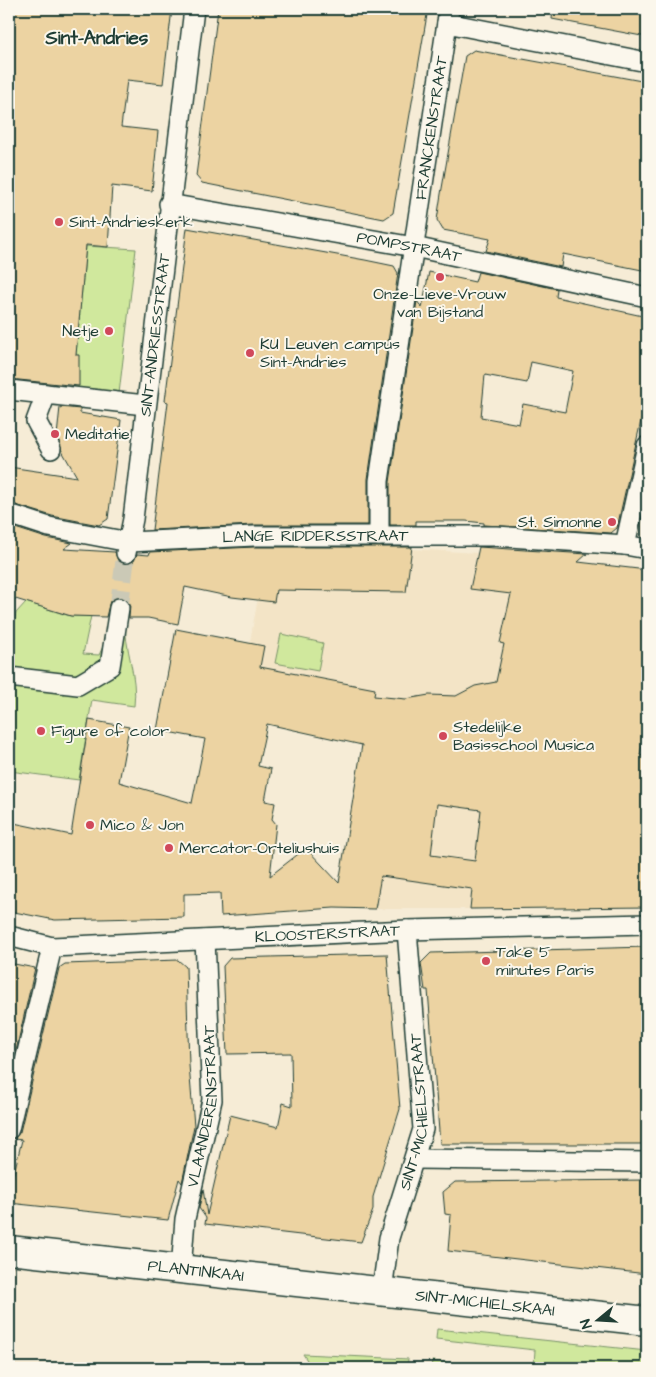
<svg xmlns="http://www.w3.org/2000/svg" width="656" height="1377" viewBox="0 0 656 1377" font-family="'Architects Daughter',sans-serif">
  <rect width="100%" height="100%" fill="#f6ecd6"/>
  <filter id="ink" filterUnits="userSpaceOnUse"><feTurbulence type="fractalNoise" baseFrequency=".02" numOctaves="2"/><feDisplacementMap in="SourceGraphic" scale="10" xChannelSelector="R" yChannelSelector="G"/><feConvolveMatrix kernelMatrix="1 2 1 2 8 2 1 2 1" color-interpolation-filters="sRGB"/></filter>
  <g filter="url(#ink)">
    <!-- built -->
    <path fill="#f3e4c6" d="M 268,545 L 394,548 L 478,553 L 470,589 L 592,603 L 484,787 L 470,909 L 375,909 L 396,786 L 388,750 L 267,724 L 230,748 Z"/>
    <!-- green -->
    <g fill="#d0e89d" stroke="#789268">
      <path d="M 86,246 L 136,249 L 118,402 L 72,396 Z"/>
      <path d="M 26,602 L 70,616 L 91,616 L 83,654 L 99,655 L 109,634 L 125,618 C 124,648 138,676 134,706 L 92,700 L 79,780 L 9,771 L 9,647 L 16,613 Z"/>
      <path d="M 281,634 L 323,643 L 318,671 L 275,663 Z"/>
      <path d="M 437,1329 L 647,1351 L 647,1368 L 560,1368 L 534,1365 L 535,1350 L 436,1339 Z"/>
      <path d="M 303,1354 L 408,1359 L 407,1368 L 312,1368 Z"/>
      <path d="M 432,1361 L 497,1368 L 431,1368 Z"/>
    </g>
    <!-- building -->
    <g fill="#ecd3a2" stroke="#1f3d34" fill-rule="evenodd">
      <path d="M 9,9 L 172,9 L 163,84 L 127,80 L 121,127 L 158,131 L 152,191 L 112,186 L 108,247 L 86,245 L 76,355 L 79,355 L 79,386 L 9,379 Z"/>
      <path d="M 218,9 L 428,9 L 393,213 L 384,219 L 202,183 L 196,176 Z"/>
      <path d="M 553,9 L 647,9 L 647,37 L 552,19 Z"/>
      <path d="M 474,50 L 647,82 L 647,271 L 563,254 L 561,267 L 486,251 L 490,239 L 443,230 L 437,220 L 441,194 L 465,56 Z"/>
      <path d="M 187,228 L 365,260 L 394,266 L 398,273 L 368,479 L 368,525 L 254,525 L 152,530 L 168,402 L 165,401 Z"/>
      <path d="M 429,272 L 475,282 L 478,272 L 557,289 L 556,297 L 647,317 L 647,394 L 617,528 L 611,533 L 484,525 L 484,523 L 466,521 L 416,521 L 416,525 L 390,525 L 390,482 L 417,301 L 422,308 ZM 531,362 L 573,371 L 565,412 L 523,404 L 519,424 L 481,417 L 485,375 L 527,383 Z"/>
      <path d="M 60,407 L 80,409 L 80,413 L 121,420 L 108,519 L 99,525 L 52,516 L 9,503 L 9,467 L 77,477 L 62,451 L 57,436 Z"/>
      <path d="M 9,526 L 46,538 L 72,543 L 64,549 L 115,552 L 118,561 L 124,564 L 134,561 L 137,554 L 149,555 L 150,552 L 254,547 L 412,547 L 406,592 L 276,590 L 274,602 L 232,597 L 185,587 L 178,624 L 148,618 L 129,618 L 130,604 L 121,597 L 110,601 L 106,617 L 71,616 L 9,597 Z"/>
      <path d="M 479,547 L 587,554 L 578,562 L 647,570 L 647,721 L 640,755 L 647,756 L 647,907 L 470,909 L 472,889 L 381,876 L 375,909 L 334,908 L 221,916 L 220,893 L 184,894 L 184,917 L 55,920 L 9,911 L 9,822 L 71,835 L 89,720 L 129,727 L 119,782 L 192,803 L 205,739 L 157,730 L 176,629 L 264,646 L 260,667 L 375,689 L 374,696 L 406,699 L 429,695 L 456,696 L 475,686 L 496,682 L 504,644 L 500,643 L 511,594 L 470,589 ZM 267,724 L 362,745 L 339,883 L 306,848 L 270,876 L 276,824 L 272,819 L 275,803 L 265,801 L 271,769 L 258,766 ZM 437,804 L 481,810 L 475,861 L 431,855 Z"/>
      <path d="M 647,947 L 647,1144 L 440,1144 L 428,990 L 425,990 L 421,963 L 431,953 Z"/>
      <path d="M 387,954 L 400,1109 L 373,1197 L 373,1210 L 361,1242 L 205,1224 L 206,1218 L 199,1208 L 203,1189 L 207,1215 L 230,1115 L 278,1127 L 283,1103 L 292,1106 L 291,1053 L 227,1054 L 223,966 L 230,958 Z"/>
      <path d="M 178,960 L 186,967 L 189,1065 L 194,1126 L 182,1183 L 179,1179 L 168,1220 L 9,1203 L 9,1193 L 22,1140 L 14,1139 L 20,1132 L 59,968 L 65,964 Z"/>
      <path d="M 9,963 L 35,968 L 9,1081 Z"/>
      <path d="M 647,1180 L 647,1274 L 448,1251 L 451,1215 L 445,1214 L 443,1192 L 455,1182 Z"/>
    </g>
    <g fill="none" stroke-linecap="round" stroke-linejoin="round">
      <!-- street-tunnel -->
      <path stroke="#cbc9b6" stroke-width="19" stroke-dasharray="19 9" stroke-linecap="butt" d="M 119,608 L 126,553"/>
      <!-- street casing -->
      <g stroke="#1f3d34" stroke-width="22">
        <g id="street">
          <path d="M 447,23 L 647,62"/>
          <path id="s1" d="M 169,204 L 414,247 L 647,297"/>
          <path d="M 9,390 L 145,405"/>
          <path d="M 46,394 L 36,421 L 51,449"/>
          <path id="s2" d="M 9,514 L 49,527 L 129,542 L 254,536 L 496,536 L 625,545 L 647,549"/>
          <path id="s3" d="M 379,536 L 379,481 L 449,9"/>
          <path d="M 625,545 L 647,446"/>
          <path id="s4" d="M 126,553 L 133,519 L 194,9"/>
          <path d="M 9,677 L 78,685 L 110,666 L 119,608"/>
          <path id="s5" d="M 9,936 L 52,947 L 407,930 L 647,924"/>
          <path d="M 9,1129 L 52,947"/>
          <path d="M 415,1159 L 647,1162"/>
          <path id="s6" d="M 181,1270 L 185,1219 L 212,1100 L 205,940"/>
          <path id="s7" d="M 382,1291 L 389,1238 L 423,1129 L 407,930"/>
        </g>
      </g>
      <!-- secondary casing -->
      <g stroke="#1f3d34" stroke-width="31">
        <g id="secondary">
          <path id="s8" d="M 9,1250 L 647,1321"/>
        </g>
      </g>
      <!-- street -->
      <use href="#street" stroke="#fbf7ec" stroke-width="19"/>
      <!-- secondary -->
      <use href="#secondary" stroke="#fbf7ec" stroke-width="28"/>
    </g>
  </g>
  <!-- markers -->
  <g fill="#d1495b" stroke="#fbf7ec" stroke-width="2">
    <circle cx="59" cy="222" r="5"/>
    <circle cx="440" cy="277" r="5"/>
    <circle cx="109" cy="331" r="5"/>
    <circle cx="250" cy="353" r="5"/>
    <circle cx="55" cy="434" r="5"/>
    <circle cx="612" cy="522" r="5"/>
    <circle cx="41" cy="731" r="5"/>
    <circle cx="443" cy="736" r="5"/>
    <circle cx="90" cy="825" r="5"/>
    <circle cx="169" cy="848" r="5"/>
    <circle cx="486" cy="961" r="5"/>
  </g>
  <g text-anchor="middle" dominant-baseline="central" stroke-width="4" stroke-linejoin="round" paint-order="stroke">
    <!-- street labels -->
    <g font-size="16" fill="#1f3d34" stroke="#fbf7ec">
      <text stroke="none"><textPath href="#s3" startOffset="412">FRANCKENSTRAAT</textPath></text>
      <text stroke="none"><textPath href="#s1" startOffset="244">POMPSTRAAT</textPath></text>
      <text stroke="none"><textPath href="#s4" startOffset="220">SINT-ANDRIESSTRAAT</textPath></text>
      <text stroke="none"><textPath href="#s2" startOffset="310">LANGE RIDDERSSTRAAT</textPath></text>
      <text stroke="none"><textPath href="#s5" startOffset="320">KLOOSTERSTRAAT</textPath></text>
      <text stroke="none"><textPath href="#s6" startOffset="166">VLAANDERENSTRAAT</textPath></text>
      <text stroke="none"><textPath href="#s7" startOffset="184">SINT-MICHIELSTRAAT</textPath></text>
      <text stroke="none"><textPath href="#s8" startOffset="188">PLANTINKAAI</textPath></text>
      <text stroke="none"><textPath href="#s8" startOffset="479">SINT-MICHIELSKAAI</textPath></text>
    </g>
    <!-- poi labels -->
    <g font-size="16" fill="#1f3d34" stroke="#fbf7ec" text-anchor="start">
      <text x="69" y="222">Sint-Andrieskerk</text>
      <text x="440" y="294" text-anchor="middle">Onze-Lieve-Vrouw<tspan x="440" dy="18">van Bijstand</tspan></text>
      <text x="99" y="331" text-anchor="end">Netje</text>
      <text x="260" y="344">KU Leuven campus<tspan x="260" dy="18">Sint-Andries</tspan></text>
      <text x="65" y="434">Meditatie</text>
      <text x="602" y="522" text-anchor="end">St. Simonne</text>
      <text x="453" y="727">Stedelijke<tspan x="453" dy="18">Basisschool Musica</tspan></text>
      <text x="51" y="731">Figure of color</text>
      <text x="100" y="825">Mico &amp; Jon</text>
      <text x="179" y="848">Mercator-Orteliushuis</text>
      <text x="496" y="952">Take 5<tspan x="496" dy="18">minutes Paris</tspan></text>
    </g>
    <!-- quarter labels -->
    <g font-size="19" font-weight="bold" fill="#1f3d34" stroke="#fbf7ec">
      <text x="97" y="38">Sint-Andries</text>
    </g>
  </g>
  <!-- margin -->
  <rect width="656" height="1377" fill="none" stroke="#fbf7ec" stroke-width="30"/>
  <rect x="15" y="15" width="626" height="1347" fill="none" stroke="#1f3d34" stroke-width="2" filter="url(#ink)"/>
  <!-- north arrow -->
  <g transform="translate(598 1320) rotate(252)" stroke="#fbf7ec" stroke-width="4" paint-order="stroke">
  <path d="M0-4L9 19L0 12L-9 19Z" fill="#1f3d34"/>
  <text y="-8" font-size="14" font-weight="bold" text-anchor="middle" fill="#1f3d34">N</text>
  </g>
</svg>
